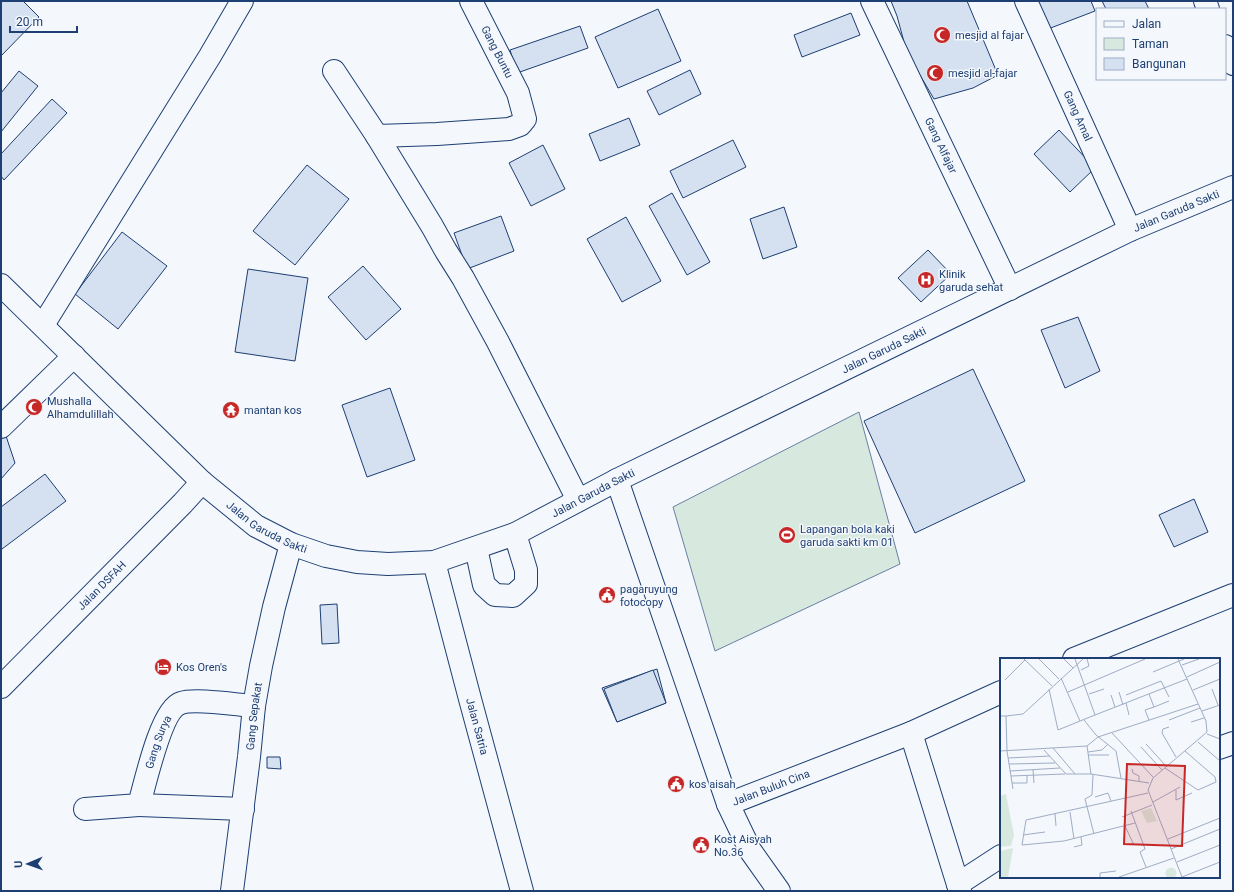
<svg xmlns="http://www.w3.org/2000/svg" width="1234" height="892" viewBox="0 0 1234 892" font-family="Roboto,sans-serif">
  <rect width="100%" height="100%" fill="#f4f7fb"/>
  <!-- green -->
  <path fill="#d7e8df" stroke="#687fa3" d="M 859,412 L 900,564 L 715,651 L 673,507 Z"/>
  <!-- building -->
  <g fill="#d5e0f0" stroke="#1d3f73">
    <path d="M 3,1 L 23,1 L 39,17 L 1,56 L 1,3 Z"/>
    <path d="M 891,1 L 967,1 L 998,75 L 973,88 L 934,99 L 907,53 L 897,16 Z"/>
    <path d="M 1035,1 L 1091,1 L 1095,11 L 1048,29 Z"/>
    <path d="M 1102,1 L 1145,1 L 1149,9 L 1106,9 Z"/>
    <path d="M 658,9 L 681,61 L 618,88 L 595,37 Z"/>
    <path d="M 851,13 L 860,35 L 802,57 L 794,35 Z"/>
    <path d="M 580,26 L 588,48 L 517,73 L 510,50 Z"/>
    <path d="M 690,70 L 701,94 L 659,115 L 647,91 Z"/>
    <path d="M 19,71 L 38,86 L 1,132 L 1,93 Z"/>
    <path d="M 52,99 L 67,113 L 4,180 L 1,176 L 1,154 Z"/>
    <path d="M 629,118 L 640,145 L 600,161 L 589,134 Z"/>
    <path d="M 1059,130 L 1095,168 L 1070,192 L 1034,154 Z"/>
    <path d="M 733,140 L 746,167 L 683,198 L 670,171 Z"/>
    <path d="M 543,145 L 565,189 L 531,206 L 509,163 Z"/>
    <path d="M 307,165 L 349,199 L 295,265 L 253,231 Z"/>
    <path d="M 672,193 L 710,262 L 687,275 L 649,206 Z"/>
    <path d="M 784,207 L 797,247 L 763,259 L 750,219 Z"/>
    <path d="M 501,216 L 514,251 L 467,269 L 454,233 Z"/>
    <path d="M 626,217 L 661,281 L 622,302 L 587,239 Z"/>
    <path d="M 122,232 L 167,266 L 118,329 L 75,294 Z"/>
    <path d="M 928,250 L 951,274 L 921,302 L 898,278 Z"/>
    <path d="M 363,266 L 401,309 L 366,340 L 328,297 Z"/>
    <path d="M 248,269 L 308,278 L 295,361 L 235,352 Z"/>
    <path d="M 1078,317 L 1100,371 L 1065,388 L 1041,330 Z"/>
    <path d="M 973,369 L 1025,481 L 915,533 L 864,421 Z"/>
    <path d="M 390,388 L 415,460 L 367,477 L 342,405 Z"/>
    <path d="M 4,430 L 15,463 L 1,479 L 1,433 Z"/>
    <path d="M 45,474 L 66,501 L 2,549 L 1,547 L 1,507 Z"/>
    <path d="M 1194,499 L 1208,532 L 1174,547 L 1159,515 Z"/>
    <path d="M 337,604 L 339,643 L 322,644 L 320,605 Z"/>
    <path d="M 657,669 L 666,703 L 617,722 L 602,688 Z"/>
    <path d="M 653,670 L 666,703 L 617,722 L 604,689 Z"/>
    <path d="M 267,757 L 280,757 L 281,769 L 267,768 Z"/>
  </g>
  <g fill="none" stroke-linecap="round" stroke-linejoin="round">
    <!-- minor casing -->
    <g stroke="#1d3f73" stroke-width="24">
      <g id="minor">
        <path id="s1" d="M 872,1 L 1010,289"/>
        <path id="s2" d="M 1026,1 L 1130,230"/>
        <path d="M 1205,1 L 1208,9"/>
        <path d="M 1225,46 L 1233,64"/>
        <path d="M 334,71 L 377,136 L 432,226 L 446,251 L 463,278 L 498,342 L 578,500"/>
        <path d="M 377,136 L 437,134 L 509,129 L 520,125 L 525,119 L 518,93 L 471,1"/>
        <path d="M 43,325 L 210,56 L 242,1"/>
        <path d="M 1,427 L 74,356"/>
        <path d="M 617,480 L 728,804 L 750,850 L 779,891"/>
        <path d="M 476,548 L 484,585 L 495,595 L 513,596 L 526,584 L 526,570 L 515,534"/>
        <path id="s3" d="M 434,562 L 470,699 L 522,891"/>
        <path d="M 1074,659 L 1233,595"/>
        <path id="s4" d="M 1,687 L 183,503 L 202,482"/>
        <path d="M 911,733 L 960,891"/>
        <path d="M 1219,748 L 1233,743"/>
        <path id="s5" d="M 728,804 L 911,733 L 1001,692"/>
        <path d="M 139,805 L 243,809"/>
        <path id="s6" d="M 85,809 L 139,805 C 145,784 161,709 181,703 C 195,698 238,705 254,706"/>
        <path d="M 958,884 L 1001,856"/>
        <path id="s7" d="M 232,891 L 249,757 L 254,706 L 261,666 L 274,607 L 291,544"/>
      </g>
    </g>
    <!-- highway casing -->
    <g stroke="#1d3f73" stroke-width="24">
      <g id="highway">
        <path id="s8" d="M 1,285 L 202,482 L 256,526 L 291,544 L 326,556 L 357,562 L 388,564 L 434,562 L 515,534 L 617,480 L 1130,230 L 1233,187"/>
      </g>
    </g>
    <!-- minor -->
    <use href="#minor" stroke="#f4f7fb" stroke-width="22"/>
    <!-- highway -->
    <use href="#highway" stroke="#f4f7fb" stroke-width="22"/>
  </g>
  <!-- icons -->
  <defs>
    <g id="mosque-disc" transform="scale(0.9)"><circle r="9.5" fill="#c62828" stroke="#f4f7fb"/><path d="M3.5-4.9A6 6 0 1 0 3.5 4.9A5 5 0 1 1 3.5-4.9Z" fill="#fff"/></g>
    <g id="hospital-disc" transform="scale(0.9)"><circle r="9.5" fill="#c62828" stroke="#f4f7fb"/><path d="M-5-5h3v3.5h4V-5h3V5h-3V1.5h-4V5h-3Z" fill="#fff"/></g>
    <g id="temple-disc" transform="scale(0.9)"><circle r="9.5" fill="#c62828" stroke="#f4f7fb"/><path d="M0-6L5-2H3V0L6.5 2.5H4V6H1.5V3h-3V6H-4V2.5H-6.5L-3 0V-2H-5Z" fill="#fff"/></g>
    <g id="stadium-disc" transform="scale(0.9)"><circle r="9.5" fill="#c62828" stroke="#f4f7fb"/><path d="M0-5a6.5 5 0 1 0 0 10a6.5 5 0 1 0 0-10ZM-3.5-1.8h7v3.6h-7Z" fill="#fff"/></g>
    <g id="civic-disc" transform="scale(0.9)"><circle r="9.5" fill="#c62828" stroke="#f4f7fb"/><path d="M-.6-6.5H3V-4.5H.6V-3L4-1V1h2V6H-6V1h2V-1L-.6-3ZM-1.2 2.5V6h2.4V2.5Z" fill="#fff"/></g>
    <g id="hotel-disc" transform="scale(0.9)"><circle r="9.5" fill="#c62828" stroke="#f4f7fb"/><path d="M-6-4.5h1.5V1H6V5H4.5V3h-9V5H-6ZM-4 0a1.8 1.8 0 1 1 3.6 0ZM.5 0V-2.5h3Q6-2.5 6 0Z" fill="#fff"/></g>
  </defs>
  <g fill-rule="evenodd">
    <use href="#mosque-disc" x="942" y="35"/>
    <use href="#mosque-disc" x="935" y="73"/>
    <use href="#hospital-disc" x="926" y="280"/>
    <use href="#mosque-disc" x="34" y="407"/>
    <use href="#temple-disc" x="231" y="410"/>
    <use href="#stadium-disc" x="787" y="535"/>
    <use href="#civic-disc" x="607" y="595"/>
    <use href="#hotel-disc" x="163" y="667"/>
    <use href="#civic-disc" x="676" y="784"/>
    <use href="#civic-disc" x="701" y="845"/>
  </g>
  <g text-anchor="middle" dominant-baseline="central" stroke-width="3" stroke-linejoin="round" paint-order="stroke">
    <!-- poi labels -->
    <g font-size="11" fill="#1d3f73" stroke="#f4f7fb" text-anchor="start">
      <text x="955" y="35">mesjid al fajar</text>
      <text x="948" y="73">mesjid al-fajar</text>
      <text x="939" y="274">Klinik<tspan x="939" dy="13">garuda sehat</tspan></text>
      <text x="47" y="401">Mushalla<tspan x="47" dy="13">Alhamdulillah</tspan></text>
      <text x="244" y="410">mantan kos</text>
      <text x="800" y="529">Lapangan bola kaki<tspan x="800" dy="13">garuda sakti km 01</tspan></text>
      <text x="620" y="589">pagaruyung<tspan x="620" dy="13">fotocopy</tspan></text>
      <text x="176" y="667">Kos Oren's</text>
      <text x="689" y="784">kos aisah</text>
      <text x="714" y="839">Kost Aisyah<tspan x="714" dy="13">No.36</tspan></text>
    </g>
    <!-- street labels -->
    <g font-size="11" fill="#1d3f73" stroke="#f4f7fb">
      <text transform="translate(497 52) rotate(63)">Gang Buntu</text>
      <text stroke="none"><textPath href="#s2" startOffset="126">Gang Amal</textPath></text>
      <text stroke="none"><textPath href="#s1" startOffset="160">Gang Alfajar</textPath></text>
      <text stroke="none"><textPath href="#s8" startOffset="1358">Jalan Garuda Sakti</textPath></text>
      <text stroke="none"><textPath href="#s8" startOffset="1034">Jalan Garuda Sakti</textPath></text>
      <text stroke="none"><textPath href="#s8" startOffset="710">Jalan Garuda Sakti</textPath></text>
      <text stroke="none"><textPath href="#s8" startOffset="361">Jalan Garuda Sakti</textPath></text>
      <text stroke="none"><textPath href="#s4" startOffset="143">Jalan DSFAH</textPath></text>
      <text stroke="none"><textPath href="#s7" startOffset="176">Gang Sepakat</textPath></text>
      <text stroke="none"><textPath href="#s3" startOffset="170">Jalan Satria</textPath></text>
      <text stroke="none"><textPath href="#s6" startOffset="120">Gang Surya</textPath></text>
      <text stroke="none"><textPath href="#s5" startOffset="46">Jalan Buluh Cina</textPath></text>
    </g>
  </g>
  <!-- overview -->
  <g transform="translate(1000 658)">
    <rect width="220" height="220" fill="#f4f7fb"/>
    <path d="M 6,136 L 14,177 L 11,188 L 0,189 L 0,138 ZM 151,150 L 157,163 L 147,165 L 141,153 ZM 13,190 L 8,219 L 0,219 L 0,193 ZM165.5 215a5.5 5.5 0 1 1 11 0a5.5 5.5 0 1 1-11 0Z" fill="#d7e8df"/>
    <path fill="none" stroke="#9eadc5" stroke-width="1" d="M 24,1 L 52,28M 39,1 L 59,21M 64,1 L 73,10M 75,1 L 95,57 L 80,63M 178,1 L 206,63 L 207,74 L 153,120 L 148,132 L 182,219M 182,7 L 199,1M 81,12 L 89,8 L 87,1M 153,14 L 184,1M 187,19 L 220,4M 5,22 L 25,2M 49,31 L 58,72 L 80,63 L 61,20M 212,31 L 218,47M 193,32 L 220,21M 68,34 L 145,1M 119,34 L 123,47M 89,36 L 104,31M 149,36 L 154,49 L 169,43M 111,37 L 115,49M 126,37 L 161,23 L 169,39M 126,45 L 129,57M 202,53 L 220,47M 95,57 L 187,21M 0,58 L 6,58 L 7,93 L 13,131M 6,58 L 23,56 L 83,1M 84,62 L 96,77 L 116,93 L 121,120M 149,62 L 145,52 L 154,49M 169,62 L 200,50M 191,64 L 204,60M 169,69 L 163,71 L 162,75 L 176,99M 112,75 L 153,119M 207,76 L 220,81M 198,84 L 220,103M 146,86 L 166,108M 87,88 L 91,116M 141,89 L 162,112M 53,90 L 75,116M 44,92 L 66,116 L 91,116 L 149,125M 0,93 L 87,88 L 98,79 L 198,46M 88,94 L 102,92 L 108,86M 88,97 L 109,97M 8,100 L 50,98M 9,106 L 55,105M 165,110 L 198,132 L 216,124 L 215,119 L 185,93M 132,111 L 133,115 L 139,118 L 139,123M 33,112 L 34,125M 10,113 L 60,110M 93,116 L 92,137 L 85,141 L 94,176M 11,118 L 65,116M 12,125 L 27,125 L 27,118M 176,132 L 176,142 L 192,135M 95,139 L 108,135 L 111,143M 153,144 L 180,129M 131,153 L 145,191 L 140,194 L 146,209M 70,154 L 74,181M 55,156 L 56,168M 122,159 L 152,147M 135,165 L 64,183 L 22,187 L 26,162 L 148,135M 125,168 L 134,187M 23,177 L 45,174M 168,181 L 220,160M 74,189 L 82,187 L 81,179M 171,191 L 220,171M 177,204 L 220,187M 100,219 L 100,215 L 116,213M 119,219 L 174,200M 182,219 L 220,204"/>
    <path fill="#c62828" fill-opacity="0.15" stroke="#c62828" stroke-width="2" d="M 127,106 L 185,108 L 182,188 L 124,186 Z"/>
    <rect width="220" height="220" fill="none" stroke="#1d3f73" stroke-width="2"/>
  </g>
  <!-- border -->
  <rect width="1234" height="892" fill="none" stroke="#1d3f73" stroke-width="4"/>
  <!-- legend -->
  <rect x="1096" y="8" width="130" height="72" fill="#f4f7fb" stroke="#9eadc5"/>
  <rect x="1104" y="21" width="20" height="6" fill="#f4f7fb" stroke="#9eadc5"/>
  <text x="1132" y="28" font-size="12" fill="#1d3f73">Jalan</text>
  <rect x="1104" y="38" width="20" height="12" fill="#d7e8df" stroke="#9eadc5"/>
  <text x="1132" y="48" font-size="12" fill="#1d3f73">Taman</text>
  <rect x="1104" y="58" width="20" height="12" fill="#d5e0f0" stroke="#9eadc5"/>
  <text x="1132" y="68" font-size="12" fill="#1d3f73">Bangunan</text>
  <!-- north arrow -->
  <g transform="translate(28 864) rotate(268)" stroke="#f4f7fb" stroke-width="3" paint-order="stroke">
  <path d="M0-3L7 15L0 10L-7 15Z" fill="#1d3f73"/>
  <text y="-6" font-size="11" font-weight="bold" text-anchor="middle" fill="#1d3f73">U</text>
  </g>
  <!-- scale -->
  <path d="M10 26v6h67v-6" fill="none" stroke="#1d3f73" stroke-width="2"/>
  <text x="16" y="26" font-size="12" fill="#1d3f73" stroke="#f4f7fb" stroke-width="3" paint-order="stroke">20 m</text>
</svg>
